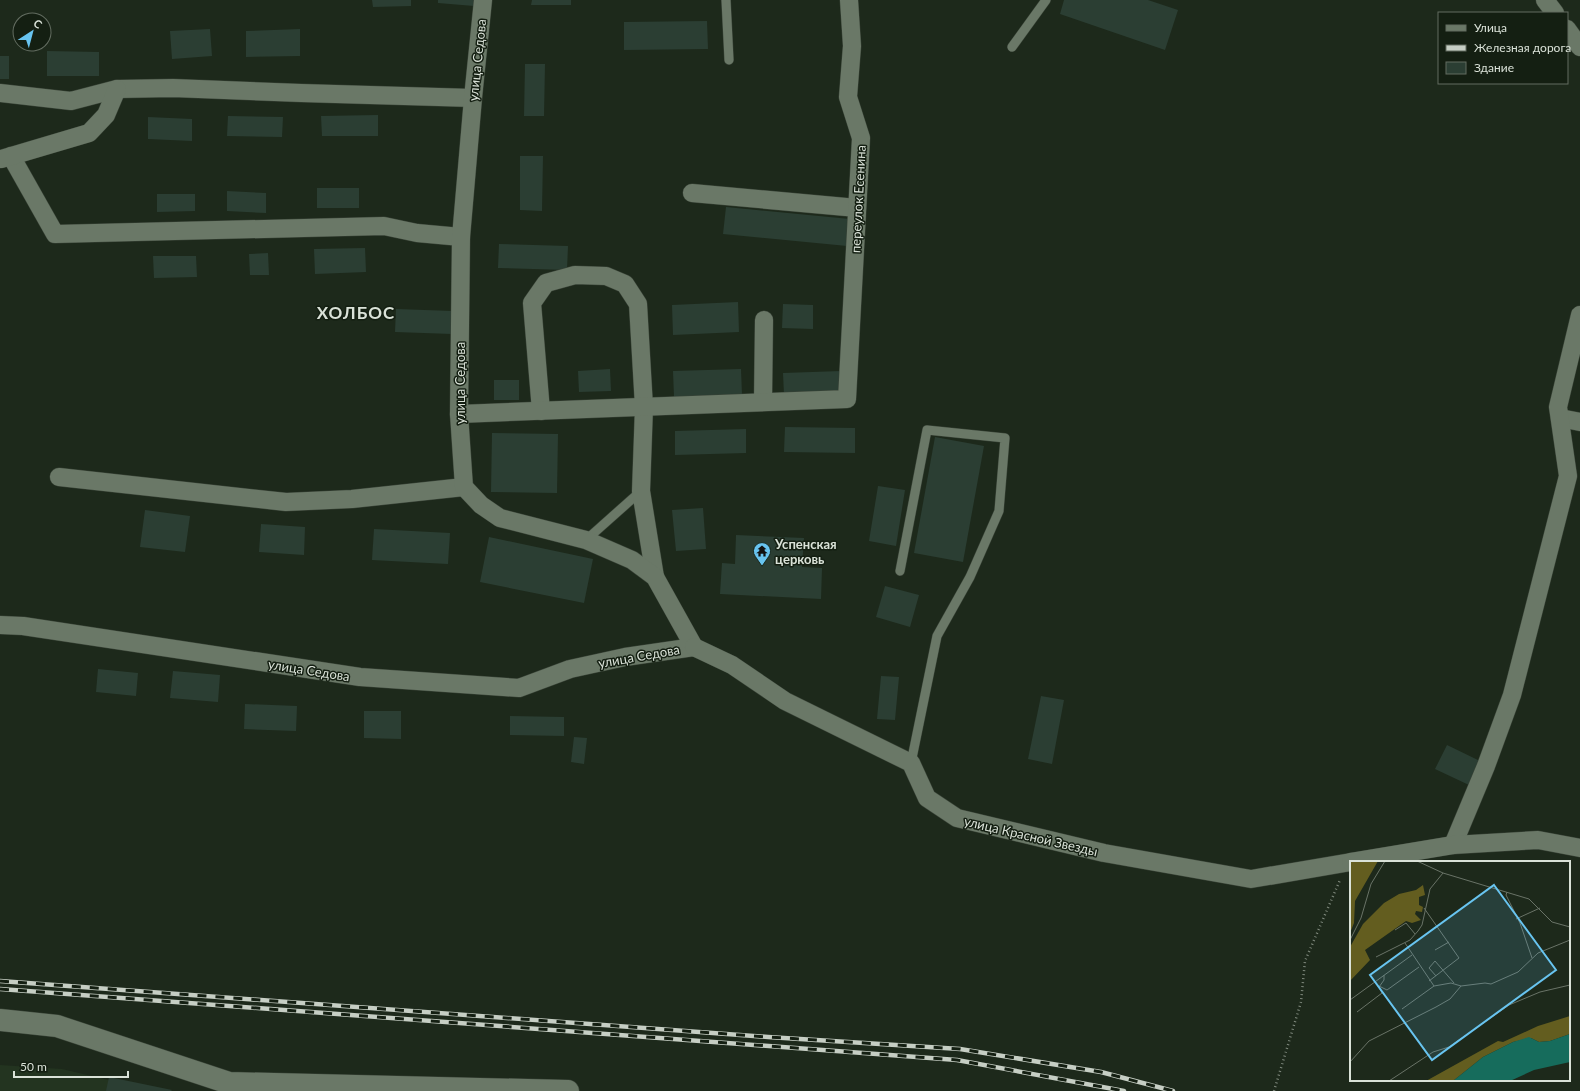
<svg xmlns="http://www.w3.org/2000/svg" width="1580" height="1091" viewBox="0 0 1580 1091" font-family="Lato,sans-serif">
  <rect width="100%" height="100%" fill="#1d291b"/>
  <!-- built -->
  <path fill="#233420" d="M 0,1065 L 62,1069 L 155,1091 L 0,1091 Z"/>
  <!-- building -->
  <g fill="#2b3e33">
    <path d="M 372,0 L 411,0 L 411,6 L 373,7 Z"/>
    <path d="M 438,0 L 475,0 L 474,6 L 438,3 Z"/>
    <path d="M 532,0 L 571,0 L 571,5 L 531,5 Z"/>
    <path d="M 1064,0 L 1148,0 L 1178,10 L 1165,50 L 1060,14 Z"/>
    <path d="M 707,21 L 708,49 L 624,50 L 624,22 Z"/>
    <path d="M 210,29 L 212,56 L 172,59 L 170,31 Z"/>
    <path d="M 300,29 L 300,56 L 246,57 L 246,31 Z"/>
    <path d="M 47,51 L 99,52 L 99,76 L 47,76 Z"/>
    <rect x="0" y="56" width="9" height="23"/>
    <path d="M 525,64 L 545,64 L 544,116 L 524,116 Z"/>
    <path d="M 378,115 L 378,136 L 322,136 L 321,116 Z"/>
    <path d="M 228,116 L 283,117 L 282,137 L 227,136 Z"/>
    <path d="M 148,117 L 192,119 L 192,141 L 148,139 Z"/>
    <path d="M 520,156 L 543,156 L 542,211 L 520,210 Z"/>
    <rect x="317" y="188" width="42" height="20"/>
    <path d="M 227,191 L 266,193 L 266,213 L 227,211 Z"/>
    <path d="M 157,194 L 195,194 L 195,211 L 157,212 Z"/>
    <path d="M 726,207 L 850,219 L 847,246 L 723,234 Z"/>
    <path d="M 499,244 L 568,246 L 567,270 L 498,268 Z"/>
    <path d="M 365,248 L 366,272 L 315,274 L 314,249 Z"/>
    <path d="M 268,253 L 269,275 L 250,275 L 249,254 Z"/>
    <path d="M 153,256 L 196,256 L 197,277 L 154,278 Z"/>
    <path d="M 738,302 L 739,332 L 673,335 L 672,305 Z"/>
    <path d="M 783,304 L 813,305 L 813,329 L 782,328 Z"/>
    <path d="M 396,309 L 453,311 L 452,334 L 395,332 Z"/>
    <path d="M 610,369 L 611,391 L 579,392 L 578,371 Z"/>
    <path d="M 741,369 L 742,395 L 674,397 L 673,371 Z"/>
    <path d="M 841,371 L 842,393 L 784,395 L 783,373 Z"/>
    <rect x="494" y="380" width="25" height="20"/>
    <path d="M 785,427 L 855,428 L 855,453 L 784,452 Z"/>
    <path d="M 746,429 L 746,453 L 675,455 L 675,431 Z"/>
    <path d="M 492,433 L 558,434 L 557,493 L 491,492 Z"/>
    <path d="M 935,437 L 984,446 L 963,562 L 914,553 Z"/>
    <path d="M 878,486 L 905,490 L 896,546 L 869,541 Z"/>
    <path d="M 703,508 L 706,549 L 676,551 L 672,510 Z"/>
    <path d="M 145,510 L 190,516 L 185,552 L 140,547 Z"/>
    <path d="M 261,524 L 305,527 L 304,555 L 259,552 Z"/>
    <path d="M 374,529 L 450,533 L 448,564 L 372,560 Z"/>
    <path d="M 736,535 L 804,538 L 802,567 L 822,568 L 821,599 L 720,594 L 722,563 L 735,564 Z"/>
    <path d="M 489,537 L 593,559 L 584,603 L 480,582 Z"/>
    <path d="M 885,586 L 919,595 L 910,627 L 876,617 Z"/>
    <path d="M 98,669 L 138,673 L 136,696 L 96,692 Z"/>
    <path d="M 173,671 L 220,675 L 218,702 L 170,698 Z"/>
    <path d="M 881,676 L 899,677 L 895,720 L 877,719 Z"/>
    <path d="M 1041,696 L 1064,700 L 1052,764 L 1028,759 Z"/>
    <path d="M 245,704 L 297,706 L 296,731 L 244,729 Z"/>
    <path d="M 364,711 L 401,711 L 401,739 L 364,738 Z"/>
    <path d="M 510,716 L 564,717 L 564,736 L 510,735 Z"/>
    <path d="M 574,737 L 587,738 L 584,764 L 571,762 Z"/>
    <path d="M 1447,745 L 1480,761 L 1469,785 L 1435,769 Z"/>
    <path d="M 109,1077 L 172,1090 L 171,1091 L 106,1091 Z"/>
  </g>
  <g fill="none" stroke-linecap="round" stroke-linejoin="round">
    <!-- service casing -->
    <g stroke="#3a4438" stroke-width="10">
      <g id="service">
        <path d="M 726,0 L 729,60"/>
        <path d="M 1012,47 L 1046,0"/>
        <path d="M 586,540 L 641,491"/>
        <path d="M 900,571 L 927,430 L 1005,438 L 999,511 L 970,577 L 937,636 L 911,763"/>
      </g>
    </g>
    <!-- minor casing -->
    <g stroke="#3a4438" stroke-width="19">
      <g id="minor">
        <path d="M 1545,0 L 1555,13"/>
        <path d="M 1567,29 L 1580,47"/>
        <path d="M 0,93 L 71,101 L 117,89 L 173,88 L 301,93 L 473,98"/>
        <path d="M 11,156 L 55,234 L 384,226 L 417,233 L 461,237"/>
        <path d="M 1,159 L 89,133 L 106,115 L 117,89"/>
        <path d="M 692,193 L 857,208"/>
        <path d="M 763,402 L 764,320"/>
        <path d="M 541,411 L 532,303 L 546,283 L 575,275 L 606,276 L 625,284 L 638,304 L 644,407 L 641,491 L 655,577"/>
        <path d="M 459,414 L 847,399 L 861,138 L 848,97 L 852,46 L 849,0"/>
        <path d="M 1560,418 L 1580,422"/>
        <path d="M 59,477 L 286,502 L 352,499 L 464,487"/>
        <path d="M 0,625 L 23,626 L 360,677 L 519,688 L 570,669 L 625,657 L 694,647 L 655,577 L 632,560 L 586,540 L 500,518 L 481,505 L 464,487 L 459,414 L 461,237 L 473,98 L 483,0"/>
        <path d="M 694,647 L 732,665 L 785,701 L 911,763 L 927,798 L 957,818 L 1104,853 L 1251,879 L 1351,862"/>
        <path d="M 1453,845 L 1486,766 L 1512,695 L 1568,476 L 1558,407 L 1580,315"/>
        <path d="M 1351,862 L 1453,845 L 1538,840 L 1580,848"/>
      </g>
    </g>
    <!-- secondary casing -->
    <g stroke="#3a4438" stroke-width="23">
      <path id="secondary" d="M 0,1020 L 57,1026 L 229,1083 L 568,1091"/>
    </g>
    <!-- path -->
    <path stroke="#7f897d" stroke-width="2.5" stroke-dasharray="1 3" stroke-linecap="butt" d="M 1274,1091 L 1301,1002 L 1305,961 L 1340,880"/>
    <!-- service -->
    <use href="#service" stroke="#6a7867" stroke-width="9"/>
    <!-- minor -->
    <use href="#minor" stroke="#6a7867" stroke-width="18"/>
    <!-- secondary -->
    <use href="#secondary" stroke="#6a7867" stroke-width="22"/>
    <!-- rail casing -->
    <g stroke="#c6cec4" stroke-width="4.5">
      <g id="rail">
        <path d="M 0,981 L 768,1037 L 960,1049 L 1101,1072 L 1173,1091"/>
        <path d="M 0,989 L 957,1060 L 1124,1091"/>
      </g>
    </g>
    <!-- rail -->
    <use href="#rail" stroke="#141f12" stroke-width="3" stroke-dasharray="9" stroke-linecap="butt"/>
  </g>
  <!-- icons -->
  <defs>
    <g id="temple-pin" transform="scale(0.9)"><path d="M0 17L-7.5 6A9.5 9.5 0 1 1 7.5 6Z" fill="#68c4f0" stroke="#141f12"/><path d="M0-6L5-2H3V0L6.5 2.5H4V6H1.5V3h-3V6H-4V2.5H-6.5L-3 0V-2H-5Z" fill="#111"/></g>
  </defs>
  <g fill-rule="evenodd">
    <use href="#temple-pin" x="762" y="551"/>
  </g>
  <g text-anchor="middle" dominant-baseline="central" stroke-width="3" stroke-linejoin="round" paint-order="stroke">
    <!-- street labels -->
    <g font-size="13" fill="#dae2d8" stroke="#141f12">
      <text transform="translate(477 60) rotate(-84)">улица Седова</text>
      <text transform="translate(858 199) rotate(-87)">переулок Есенина</text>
      <text transform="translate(460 383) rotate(-90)">улица Седова</text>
      <text transform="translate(639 656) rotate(-10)">улица Седова</text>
      <text transform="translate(309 670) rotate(9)">улица Седова</text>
      <text transform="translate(1031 836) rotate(13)">улица Красной Звезды</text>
    </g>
    <!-- poi labels -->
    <g font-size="13" font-weight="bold" fill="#dae2d8" stroke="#141f12" text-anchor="start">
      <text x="775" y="544">Успенская<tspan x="775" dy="15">церковь</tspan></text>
    </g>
    <!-- district labels -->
    <g font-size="17" font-weight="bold" letter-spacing="1" fill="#dae2d8" stroke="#141f12">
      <text x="356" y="312">ХОЛБОС</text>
    </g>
  </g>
  <!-- overview -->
  <g transform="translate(1350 861)">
    <rect width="220" height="220" fill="#1d291b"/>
    <path d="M 0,0 L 28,0 L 5,40 L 4,62 L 0,72 ZM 73,24 L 75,34 L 69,36 L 69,44 L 73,46 L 72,51 L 66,50 L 65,53 L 71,59 L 62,62 L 56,60 L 15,89 L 20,99 L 0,120 L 0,86 L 13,63 L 34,42 L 49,33 L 66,29 ZM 220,155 L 220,173 L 200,180 L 189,181 L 181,177 L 163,181 L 133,196 L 103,220 L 76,220 L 148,180 L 153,181 L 188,165 Z" fill="#635d1f"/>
    <path d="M 220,173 L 220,201 L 184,209 L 160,220 L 103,220 L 133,196 L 163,181 L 179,176 L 189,181 L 200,180 Z" fill="#166c5c"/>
    <path fill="none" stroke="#697367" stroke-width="1" d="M 67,0 L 93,12 L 179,38 L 202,61 L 220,66M 157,31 L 156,34 L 170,62 L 182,97M 74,47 L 109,97 L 79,120M 166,58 L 190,47M 45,69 L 56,62 L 65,73M 0,79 L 11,57 L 21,23 L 35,0M 85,89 L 99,81M 26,96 L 60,79 L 68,70 L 72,64 L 80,28 L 93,12M 86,115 L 79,107 L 85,100 L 104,122M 29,125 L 37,129 L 69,106M 111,125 L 135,122 L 141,123 L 168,111 L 188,92 L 220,79M 0,139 L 62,94M 52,148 L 84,125M 7,151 L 32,132 L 29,126 L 34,119 L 34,114M 0,201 L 19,180 L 86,146 L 100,138 L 111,125 L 101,122 L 84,125 L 55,82M 39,220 L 83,191 L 99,186 L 159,144 L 190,131 L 220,124"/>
    <path fill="#68c4f0" fill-opacity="0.15" stroke="#68c4f0" stroke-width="2" d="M 144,24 L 206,109 L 82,199 L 20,114 Z"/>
    <rect width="220" height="220" fill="none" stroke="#dae2d8" stroke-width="2"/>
  </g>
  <!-- legend -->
  <rect x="1438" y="12" width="130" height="72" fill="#141f12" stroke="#636d61"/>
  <rect x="1446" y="25" width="20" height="6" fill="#6a7867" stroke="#636d61"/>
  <text x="1474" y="32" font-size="12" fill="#dae2d8">Улица</text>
  <rect x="1446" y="45" width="20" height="6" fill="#c6cec4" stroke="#636d61"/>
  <text x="1474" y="52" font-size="12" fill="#dae2d8">Железная дорога</text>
  <rect x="1446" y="62" width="20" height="12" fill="#2b3e33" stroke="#636d61"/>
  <text x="1474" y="72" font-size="12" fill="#dae2d8">Здание</text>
  <!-- north arrow -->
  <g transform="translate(32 32) rotate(36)"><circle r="19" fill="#141f12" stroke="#636d61"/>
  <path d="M0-3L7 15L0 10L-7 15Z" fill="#68c4f0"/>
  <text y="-6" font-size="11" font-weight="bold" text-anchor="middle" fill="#dae2d8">С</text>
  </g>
  <!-- scale -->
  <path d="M14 1071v6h114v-6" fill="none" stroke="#dae2d8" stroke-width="2"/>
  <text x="20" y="1071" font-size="12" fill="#dae2d8" stroke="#141f12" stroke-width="3" paint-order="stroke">50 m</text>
</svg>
